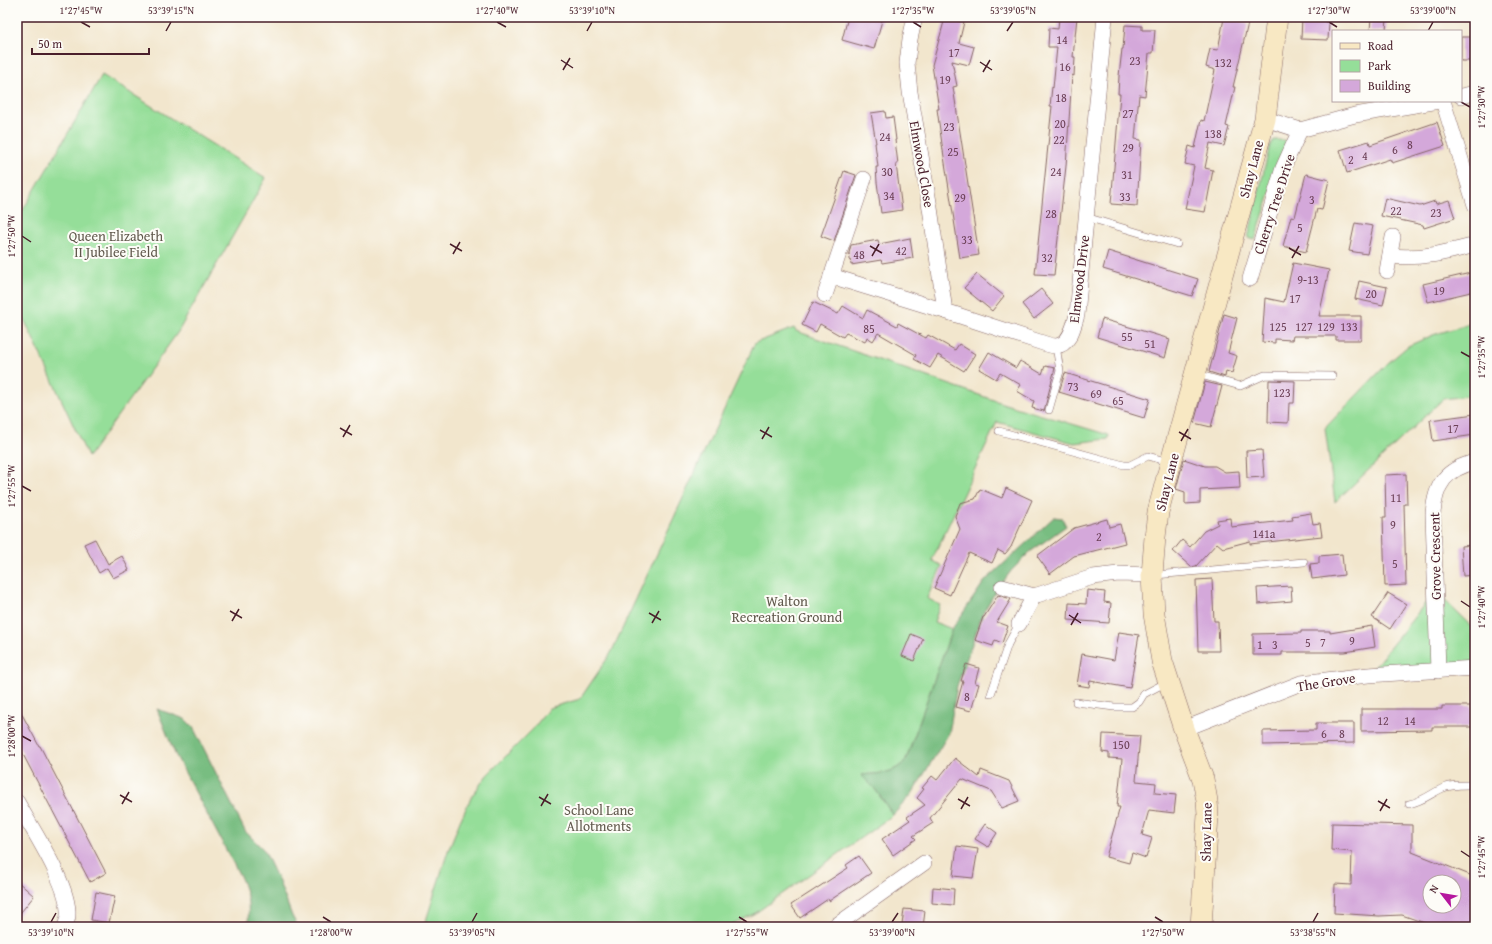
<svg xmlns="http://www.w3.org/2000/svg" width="1492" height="944" viewBox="0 0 1492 944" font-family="'Gentium Book Plus',serif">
  <rect width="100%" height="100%" fill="#fdfcf7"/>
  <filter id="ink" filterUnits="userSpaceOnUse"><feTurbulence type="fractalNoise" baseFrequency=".025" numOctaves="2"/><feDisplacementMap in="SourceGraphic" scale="8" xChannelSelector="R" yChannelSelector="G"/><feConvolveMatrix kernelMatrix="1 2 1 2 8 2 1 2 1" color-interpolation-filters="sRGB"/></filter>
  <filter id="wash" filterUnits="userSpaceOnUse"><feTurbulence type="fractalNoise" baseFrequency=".012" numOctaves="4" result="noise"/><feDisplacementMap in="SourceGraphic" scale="16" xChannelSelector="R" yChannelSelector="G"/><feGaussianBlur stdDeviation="0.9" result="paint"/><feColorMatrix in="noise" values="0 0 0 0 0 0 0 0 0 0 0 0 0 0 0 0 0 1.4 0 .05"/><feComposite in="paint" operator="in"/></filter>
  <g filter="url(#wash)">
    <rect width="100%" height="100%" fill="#f2e6cd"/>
    <!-- green -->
    <g fill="#95de99" stroke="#707e62">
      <path d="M 102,75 L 266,178 L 178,332 L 88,457 L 17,304 L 17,220 Z"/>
      <path d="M 1274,140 L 1283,140 L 1287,142 L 1255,240 L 1248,238 L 1270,145 Z"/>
      <path d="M 1475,322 L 1475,395 L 1443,399 L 1335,502 L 1325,428 L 1388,363 L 1408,346 L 1433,335 Z"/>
      <path d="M 794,328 L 796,331 L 1005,404 L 1109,435 L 1108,439 L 1074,443 L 997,422 L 932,560 L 942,566 L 927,598 L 940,605 L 934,622 L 952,629 L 906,760 C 893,775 879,773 861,775 L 875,789 L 893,815 L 757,912 L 729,927 L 424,927 L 448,851 L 460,821 L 472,796 L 487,775 L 533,729 L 549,708 L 580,699 L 611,653 L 755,343 Z"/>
      <path d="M 1435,591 L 1475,630 L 1475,668 L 1368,675 Z"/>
    </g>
    <!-- forest -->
    <g fill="#78bd81" stroke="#616e56">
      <path d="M 1054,517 L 1062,518 L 1066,526 L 1030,552 L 1011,571 L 996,591 L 983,613 L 957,686 L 949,733 L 912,794 L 893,815 L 875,789 L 861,775 C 879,773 893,775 906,760 L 952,629 L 984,582 Z"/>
      <path d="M 157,709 L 185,719 L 193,727 L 245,831 L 264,850 L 279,882 L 292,916 L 298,927 L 248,927 C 249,905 249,896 240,876 L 175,754 Z"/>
    </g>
    <g id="blocks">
      <!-- building -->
      <g fill="#d4a8da" fill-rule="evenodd">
        <path d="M 848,17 L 883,17 L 874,49 L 842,40 Z"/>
        <path d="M 1059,17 L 1077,17 L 1073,57 L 1075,57 L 1074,76 L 1072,75 L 1066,166 L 1054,275 L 1035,274 L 1052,106 L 1050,106 L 1052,87 L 1053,88 L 1057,47 L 1048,47 L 1049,28 L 1058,29 Z"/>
        <path d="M 1302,17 L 1326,17 L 1325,22 L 1329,22 L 1328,40 L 1301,39 Z"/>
        <path d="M 1371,17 L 1387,17 L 1386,31 L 1370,31 Z"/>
        <path d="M 945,18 L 964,22 L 959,43 L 974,47 L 969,65 L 952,61 L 957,86 L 953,87 L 979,255 L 960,258 L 942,144 L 937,109 L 939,109 L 932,65 Z"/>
        <path d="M 1224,18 L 1248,23 L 1233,87 L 1235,87 L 1226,126 L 1229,127 L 1224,146 L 1210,143 L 1205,168 L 1213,170 L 1205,212 L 1185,209 L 1194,166 L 1185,164 L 1189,146 L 1195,148 L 1201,120 L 1204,121 L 1215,70 L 1206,67 L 1210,49 L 1218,50 Z"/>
        <path d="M 1125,25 L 1142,26 L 1142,30 L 1155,30 L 1153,53 L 1149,53 L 1145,96 L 1139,95 L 1135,139 L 1141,140 L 1137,206 L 1111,204 L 1120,94 L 1118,94 L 1119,76 L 1122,49 L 1123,49 Z"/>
        <rect x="1461" y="37" width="14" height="24"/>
        <path d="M 885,111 L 886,118 L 893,117 L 896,140 L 895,140 L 898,164 L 896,164 L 902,210 L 881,213 L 877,182 L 876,167 L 878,167 L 875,143 L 876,143 L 871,113 Z"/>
        <path d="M 1437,122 L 1445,146 L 1392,163 L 1390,159 L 1347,173 L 1340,150 L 1369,141 L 1370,145 Z"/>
        <path d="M 844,171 L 856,175 L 834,241 L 821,236 Z"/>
        <path d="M 1306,174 L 1329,180 L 1322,210 L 1317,209 L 1306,252 L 1283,246 L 1291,216 L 1295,217 Z"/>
        <path d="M 1385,198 L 1420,206 L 1435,201 L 1436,204 L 1449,200 L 1455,218 L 1424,228 L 1423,225 L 1381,216 Z"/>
        <path d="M 1355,223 L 1373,226 L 1367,254 L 1349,251 Z"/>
        <path d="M 910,238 L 913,258 L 882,263 L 881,260 L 851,265 L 849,253 L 851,245 L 878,240 L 879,244 Z"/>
        <path d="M 1108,251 L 1198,279 L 1192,296 L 1103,269 Z"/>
        <path d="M 1293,263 L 1329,270 L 1319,316 L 1361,316 L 1361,340 L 1336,340 L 1336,336 L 1293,336 L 1292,340 L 1275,339 L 1275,343 L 1262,342 L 1265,298 L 1284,302 Z"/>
        <path d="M 1475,272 L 1475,291 L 1428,302 L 1423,284 Z"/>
        <path d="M 977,274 L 1004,296 L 992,311 L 964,288 Z"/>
        <path d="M 1359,281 L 1387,287 L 1383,305 L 1355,299 Z"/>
        <path d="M 1041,289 L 1053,304 L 1034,319 L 1022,304 Z"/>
        <path d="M 813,302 L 838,314 L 843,306 L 863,318 L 867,310 L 897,326 L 898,323 L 926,338 L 928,335 L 955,350 L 959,344 L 975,354 L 964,371 L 938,355 L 930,368 L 914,359 L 916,355 L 878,333 L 873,341 L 867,337 L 865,342 L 846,333 L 843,337 L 820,324 L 816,332 L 802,325 Z"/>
        <path d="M 1224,314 L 1237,318 L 1228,353 L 1237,356 L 1232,373 L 1226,371 L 1225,377 L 1209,372 Z"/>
        <path d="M 1102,319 L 1170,339 L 1165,358 L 1097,337 Z"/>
        <path d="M 989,352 L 1016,368 L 1020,361 L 1042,374 L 1045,366 L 1055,368 L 1044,411 L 1032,408 L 1034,401 L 1017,391 L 1021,385 L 1000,373 L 996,379 L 979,369 Z"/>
        <path d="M 1065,373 L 1150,399 L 1144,418 L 1059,392 Z"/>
        <path d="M 1269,380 L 1295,381 L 1294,403 L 1289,403 L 1288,423 L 1268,422 Z"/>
        <path d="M 1205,382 L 1222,386 L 1211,427 L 1194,423 Z"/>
        <path d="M 1475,414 L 1475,435 L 1433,441 L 1430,420 Z"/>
        <path d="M 1262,450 L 1264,477 L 1247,478 L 1246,451 Z"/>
        <path d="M 1184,459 L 1205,466 L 1215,466 L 1225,472 L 1239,471 L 1240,488 L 1200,490 L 1200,503 L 1185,504 L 1185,492 L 1176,489 Z"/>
        <path d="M 1406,474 L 1407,504 L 1404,504 L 1406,585 L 1385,586 L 1383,517 L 1386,517 L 1385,475 Z"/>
        <path d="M 1006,488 L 1032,500 L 1011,547 L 1005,554 L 998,550 L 992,563 L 969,553 L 950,595 L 934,588 L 960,529 L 955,516 L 960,503 L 975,499 L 980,489 L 1002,498 Z"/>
        <path d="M 1311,513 L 1313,524 L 1320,523 L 1322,536 L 1250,544 L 1250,541 L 1223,548 L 1217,543 L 1196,566 L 1191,567 L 1173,551 L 1182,540 L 1190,547 L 1204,531 L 1218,524 L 1217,520 L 1230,518 L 1231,527 L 1293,520 L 1292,516 Z"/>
        <path d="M 1107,519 L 1109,527 L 1120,524 L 1125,543 L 1074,556 L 1050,574 L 1037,556 L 1074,528 Z"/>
        <path d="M 95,539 L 108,564 L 122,556 L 129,570 L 113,578 L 107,568 L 99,573 L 84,544 Z"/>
        <path d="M 1475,545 L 1475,575 L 1463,576 L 1461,546 Z"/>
        <path d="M 1342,554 L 1344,575 L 1312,579 L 1310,564 L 1319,563 L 1319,556 Z"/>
        <path d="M 1212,579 L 1214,621 L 1218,621 L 1219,651 L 1198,651 L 1196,580 Z"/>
        <path d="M 1291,586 L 1292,601 L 1258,604 L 1257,588 Z"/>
        <path d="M 1087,590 L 1105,592 L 1104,602 L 1111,603 L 1109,623 L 1068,620 L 1069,603 L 1086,604 Z"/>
        <path d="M 1388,593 L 1406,604 L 1390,629 L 1372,617 Z"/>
        <path d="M 998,595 L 1011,599 L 997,622 L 1008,626 L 1002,643 L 995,640 L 993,646 L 975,640 L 983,617 L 984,617 Z"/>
        <path d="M 1372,626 L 1375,647 L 1345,652 L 1282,652 L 1282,655 L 1253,655 L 1253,634 L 1301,633 L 1301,631 L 1330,631 L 1330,633 Z"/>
        <path d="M 1119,632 L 1139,635 L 1130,688 L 1090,681 L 1089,687 L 1077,685 L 1082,654 L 1114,660 Z"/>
        <path d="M 911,634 L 923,639 L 914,661 L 902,656 Z"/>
        <path d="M 966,664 L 979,668 L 975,683 L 979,684 L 971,711 L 956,707 L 963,681 L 961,681 Z"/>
        <path d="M 17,705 L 39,746 L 40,746 L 106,873 L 90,882 L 17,743 Z"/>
        <path d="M 1442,706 L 1472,706 L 1472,727 L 1432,727 L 1432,730 L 1361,731 L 1361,709 L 1442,709 Z"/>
        <path d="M 1316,723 L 1354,723 L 1354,743 L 1263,745 L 1263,731 L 1316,730 Z"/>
        <path d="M 1103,734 L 1140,736 L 1136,781 L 1156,783 L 1155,793 L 1176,795 L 1174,813 L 1149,810 L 1142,835 L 1152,838 L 1146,858 L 1132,853 L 1129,863 L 1106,857 L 1120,807 L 1117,807 L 1122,759 L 1109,758 L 1109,753 L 1102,752 Z"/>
        <path d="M 955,758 L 979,777 L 981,770 L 1009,781 L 1019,801 L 1002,808 L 991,791 L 962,779 L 930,818 L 933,823 L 913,836 L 916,839 L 893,855 L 882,839 L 910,820 L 907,817 L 925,805 L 917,798 L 924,789 L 922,788 L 932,776 L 937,780 Z"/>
        <path d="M 1332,823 L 1412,825 L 1412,852 L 1475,877 L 1475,927 L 1436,927 L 1402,915 L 1379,916 L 1334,913 L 1335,884 L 1351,885 L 1352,852 L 1331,850 ZM 1430,882 L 1454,882 L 1454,906 L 1430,906 Z"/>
        <path d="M 985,824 L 997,833 L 988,847 L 975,839 Z"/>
        <path d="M 957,846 L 978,849 L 973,878 L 953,876 Z"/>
        <path d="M 859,856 L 871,873 L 829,901 L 828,899 L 800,918 L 791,905 L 848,868 L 846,865 Z"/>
        <path d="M 17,881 L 34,896 L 17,917 Z"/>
        <path d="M 933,887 L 954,889 L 953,905 L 932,903 Z"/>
        <path d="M 96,892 L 115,896 L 109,923 L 91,920 Z"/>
        <path d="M 904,909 L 925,911 L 923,927 L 902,925 Z"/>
      </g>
    </g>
  </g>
  <g filter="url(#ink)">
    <use href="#blocks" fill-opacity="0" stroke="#856564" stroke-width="1"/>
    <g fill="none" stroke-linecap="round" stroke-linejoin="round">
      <!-- lane casing -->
      <g stroke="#856564" stroke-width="8">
        <g id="lane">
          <path d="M 1086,217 L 1177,244"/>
          <path d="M 1197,374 L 1240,386 L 1265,375 L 1332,376"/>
          <path d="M 1049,410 L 1060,371 L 1056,346"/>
          <path d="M 999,431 L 1124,465 L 1130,465 L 1148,456 L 1169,462"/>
          <path d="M 1155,575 L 1304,562"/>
          <path d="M 991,694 L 1008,644 L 1019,624"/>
          <path d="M 1076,702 L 1114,707 L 1132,707 L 1139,702 L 1144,694 L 1167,682"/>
          <path d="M 1409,804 C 1423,801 1429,795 1441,789 C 1451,784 1464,785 1475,785"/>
        </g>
      </g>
      <!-- street casing -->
      <g stroke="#856564" stroke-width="16">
        <g id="street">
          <path d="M 915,17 L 910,39 L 907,63 L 910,92 L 930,208 L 945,311"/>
          <path d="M 1461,96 L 1475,93"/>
          <path d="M 1443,101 L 1475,205"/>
          <path d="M 1265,119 L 1300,130 L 1355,115 L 1439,101"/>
          <path d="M 1390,256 C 1422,259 1444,253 1475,245"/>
          <path d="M 1387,271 L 1393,237"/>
          <path d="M 831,276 L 945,311 L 1046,344 C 1049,345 1053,346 1056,346 C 1070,345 1074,325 1077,315 L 1105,17"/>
          <path d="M 1250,279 L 1283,168 L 1300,130"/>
          <path d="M 825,295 L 864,179"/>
          <path d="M 1002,587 L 1034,596 L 1019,624"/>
          <path d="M 1034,596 L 1093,577 L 1118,574 L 1152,575"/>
          <path d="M 1438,671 L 1433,514 C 1435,484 1446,469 1475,462"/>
          <path d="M 1184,729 L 1301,683 L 1368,675 L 1475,668"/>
          <path d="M 17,802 C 32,829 70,886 68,915 C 68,919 66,923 65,927"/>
          <path d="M 834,927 L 924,863"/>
        </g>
      </g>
      <!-- secondary casing -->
      <g stroke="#856564" stroke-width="22">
        <path id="secondary" d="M 1201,927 L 1208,815 L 1207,801 L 1203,779 L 1184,729 L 1162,661 L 1154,614 L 1152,575 L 1155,537 L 1158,512 L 1171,462 L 1265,119 L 1277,17"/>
      </g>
      <!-- lane -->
      <use href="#lane" stroke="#fff" stroke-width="7"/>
      <!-- street -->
      <use href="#street" stroke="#fff" stroke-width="15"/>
      <!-- secondary -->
      <use href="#secondary" stroke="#f8e8c3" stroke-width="21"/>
    </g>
  </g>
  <!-- ticks -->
  <path fill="none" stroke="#4a1f2b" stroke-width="1.5" d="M 81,22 L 90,27M 497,22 L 506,27M 913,22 L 921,27M 1329,22 L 1337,27M 166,31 L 171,22M 587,31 L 592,22M 1007,31 L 1013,22M 1428,31 L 1433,22M 561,60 L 573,68M 980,62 L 992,70M 563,70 L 570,58M 983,72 L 990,60M 1461,102 L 1470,107M 22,236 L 31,242M 450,244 L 462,251M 870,246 L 882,253M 1289,248 L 1301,255M 453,254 L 460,242M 872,256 L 879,244M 1292,258 L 1299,246M 1461,352 L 1470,357M 340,428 L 352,435M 760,430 L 772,437M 1179,432 L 1191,439M 343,437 L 350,425M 762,439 L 769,427M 1181,441 L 1188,429M 22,486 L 31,491M 1461,601 L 1470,607M 230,611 L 242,618M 649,613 L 661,620M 1069,615 L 1081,623M 232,621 L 239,609M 652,623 L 659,611M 1071,625 L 1078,613M 22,736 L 31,741M 120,795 L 132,802M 539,797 L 551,804M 958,799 L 970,806M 1378,801 L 1390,808M 122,804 L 129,792M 541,806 L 548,794M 961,809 L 968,797M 1380,811 L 1387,799M 1461,851 L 1470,857M 323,917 L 331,922M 739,917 L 747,922M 1155,917 L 1163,922M 51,922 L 56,913M 472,922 L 477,913M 892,922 L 898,913M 1313,922 L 1318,913"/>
  <g text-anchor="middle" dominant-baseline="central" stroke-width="4" stroke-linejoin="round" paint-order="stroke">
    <!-- number labels -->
    <g font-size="12" fill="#6c4157">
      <text x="1062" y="39">14</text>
      <text x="954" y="52">17</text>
      <text x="1135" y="60">23</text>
      <text x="1223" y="62">132</text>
      <text x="1065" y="66">16</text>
      <text x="945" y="79">19</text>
      <text x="1061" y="97">18</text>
      <text x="1128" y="113">27</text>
      <text x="1060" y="123">20</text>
      <text x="949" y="126">23</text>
      <text x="1213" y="133">138</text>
      <text x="885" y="136">24</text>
      <text x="1059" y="139">22</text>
      <text x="1410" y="144">8</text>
      <text x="1128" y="147">29</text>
      <text x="1395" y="149">6</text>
      <text x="953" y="151">25</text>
      <text x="1365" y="155">4</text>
      <text x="1351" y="159">2</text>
      <text x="887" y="171">30</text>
      <text x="1056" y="171">24</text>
      <text x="1127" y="174">31</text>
      <text x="889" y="195">34</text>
      <text x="1125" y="196">33</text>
      <text x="960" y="197">29</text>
      <text x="1312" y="199">3</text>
      <text x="1396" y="210">22</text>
      <text x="1436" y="212">23</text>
      <text x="1051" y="213">28</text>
      <text x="1300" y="227">5</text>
      <text x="967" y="239">33</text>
      <text x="901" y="250">42</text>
      <text x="859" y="254">48</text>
      <text x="1047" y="257">32</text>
      <text x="1308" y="279">9-13</text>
      <text x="1439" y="290">19</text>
      <text x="1371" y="293">20</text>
      <text x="1295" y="298">17</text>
      <text x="1278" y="326">125</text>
      <text x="1304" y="326">127</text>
      <text x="1326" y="326">129</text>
      <text x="1349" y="326">133</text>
      <text x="869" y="328">85</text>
      <text x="1127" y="336">55</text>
      <text x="1150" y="343">51</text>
      <text x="1073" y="386">73</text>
      <text x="1282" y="392">123</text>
      <text x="1096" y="393">69</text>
      <text x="1118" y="400">65</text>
      <text x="1453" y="428">17</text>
      <text x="1396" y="497">11</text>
      <text x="1393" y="524">9</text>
      <text x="1264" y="533">141a</text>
      <text x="1099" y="536">2</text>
      <text x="1395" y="563">5</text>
      <text x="1352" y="640">9</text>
      <text x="1308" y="642">5</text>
      <text x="1323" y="642">7</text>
      <text x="1260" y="644">1</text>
      <text x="1275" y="644">3</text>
      <text x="967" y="696">8</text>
      <text x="1383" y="720">12</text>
      <text x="1410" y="720">14</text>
      <text x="1324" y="733">6</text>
      <text x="1342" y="733">8</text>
      <text x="1121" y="744">150</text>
    </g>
    <!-- street labels -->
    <g font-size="14" fill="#4a1f2b" stroke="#fdfcf7">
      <text transform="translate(922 164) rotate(80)">Elmwood Close</text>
      <text transform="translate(1251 169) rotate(-75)">Shay Lane</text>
      <text transform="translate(1274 204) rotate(-72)">Cherry Tree Drive</text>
      <text transform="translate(1079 279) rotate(-83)">Elmwood Drive</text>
      <text transform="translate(1167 482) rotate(-76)">Shay Lane</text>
      <text transform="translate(1435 556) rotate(-91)">Grove Crescent</text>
      <text transform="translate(1326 682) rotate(-9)">The Grove</text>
      <text transform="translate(1206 832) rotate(-89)">Shay Lane</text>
    </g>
    <!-- park labels -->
    <g font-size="14" fill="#60584c" stroke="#fdfcf7">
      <text x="116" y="236">Queen Elizabeth<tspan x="116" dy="16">II Jubilee Field</tspan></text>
      <text x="787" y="601">Walton<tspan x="787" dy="16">Recreation Ground</tspan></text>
      <text x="599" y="810">School Lane<tspan x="599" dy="16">Allotments</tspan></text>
    </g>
  </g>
  <!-- margin -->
  <rect width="1492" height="944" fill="none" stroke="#fdfcf7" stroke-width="44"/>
  <!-- legend -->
  <rect x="1332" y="30" width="130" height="72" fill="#fdfcf7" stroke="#b5a4a5"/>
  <rect x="1340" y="43" width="20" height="6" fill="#f8e8c3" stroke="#b5a4a5"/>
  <text x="1368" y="50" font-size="12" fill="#4a1f2b">Road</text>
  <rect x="1340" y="60" width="20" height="12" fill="#95de99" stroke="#b5a4a5"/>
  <text x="1368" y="70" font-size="12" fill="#4a1f2b">Park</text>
  <rect x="1340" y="80" width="20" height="12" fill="#d4a8da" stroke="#b5a4a5"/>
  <text x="1368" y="90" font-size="12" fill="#4a1f2b">Building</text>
  <!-- north arrow -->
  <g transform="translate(1442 894) rotate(301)"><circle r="19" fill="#fdfcf7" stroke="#b5a4a5"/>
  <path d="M0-3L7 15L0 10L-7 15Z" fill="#b5179e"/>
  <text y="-6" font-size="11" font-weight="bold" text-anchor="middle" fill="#4a1f2b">N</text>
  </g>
  <!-- scale -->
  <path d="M32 48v6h117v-6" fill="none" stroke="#4a1f2b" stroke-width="2"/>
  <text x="38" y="48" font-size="12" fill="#4a1f2b" stroke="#fdfcf7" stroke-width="3" paint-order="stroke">50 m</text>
  <rect x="22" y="22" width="1448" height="900" fill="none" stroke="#4a1f2b" stroke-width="1.5"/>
  <g font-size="10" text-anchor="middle" fill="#4a1f2b">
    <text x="81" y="14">1°27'45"W</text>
    <text x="171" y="14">53°39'15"N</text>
    <text x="497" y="14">1°27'40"W</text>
    <text x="592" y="14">53°39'10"N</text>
    <text x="913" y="14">1°27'35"W</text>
    <text x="1013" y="14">53°39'05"N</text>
    <text x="1329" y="14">1°27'30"W</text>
    <text x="1433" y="14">53°39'00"N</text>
    <text transform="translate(1481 107) rotate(-90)" y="4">1°27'30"W</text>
    <text transform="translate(11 236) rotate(-90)" y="4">1°27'50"W</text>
    <text transform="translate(1481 357) rotate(-90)" y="4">1°27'35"W</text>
    <text transform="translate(11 486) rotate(-90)" y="4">1°27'55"W</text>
    <text transform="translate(1481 607) rotate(-90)" y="4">1°27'40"W</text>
    <text transform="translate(11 736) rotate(-90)" y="4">1°28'00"W</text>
    <text transform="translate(1481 857) rotate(-90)" y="4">1°27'45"W</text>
    <text x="51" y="936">53°39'10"N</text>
    <text x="331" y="936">1°28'00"W</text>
    <text x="472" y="936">53°39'05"N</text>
    <text x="747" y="936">1°27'55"W</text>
    <text x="892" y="936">53°39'00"N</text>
    <text x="1163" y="936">1°27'50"W</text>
    <text x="1313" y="936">53°38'55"N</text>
  </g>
</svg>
